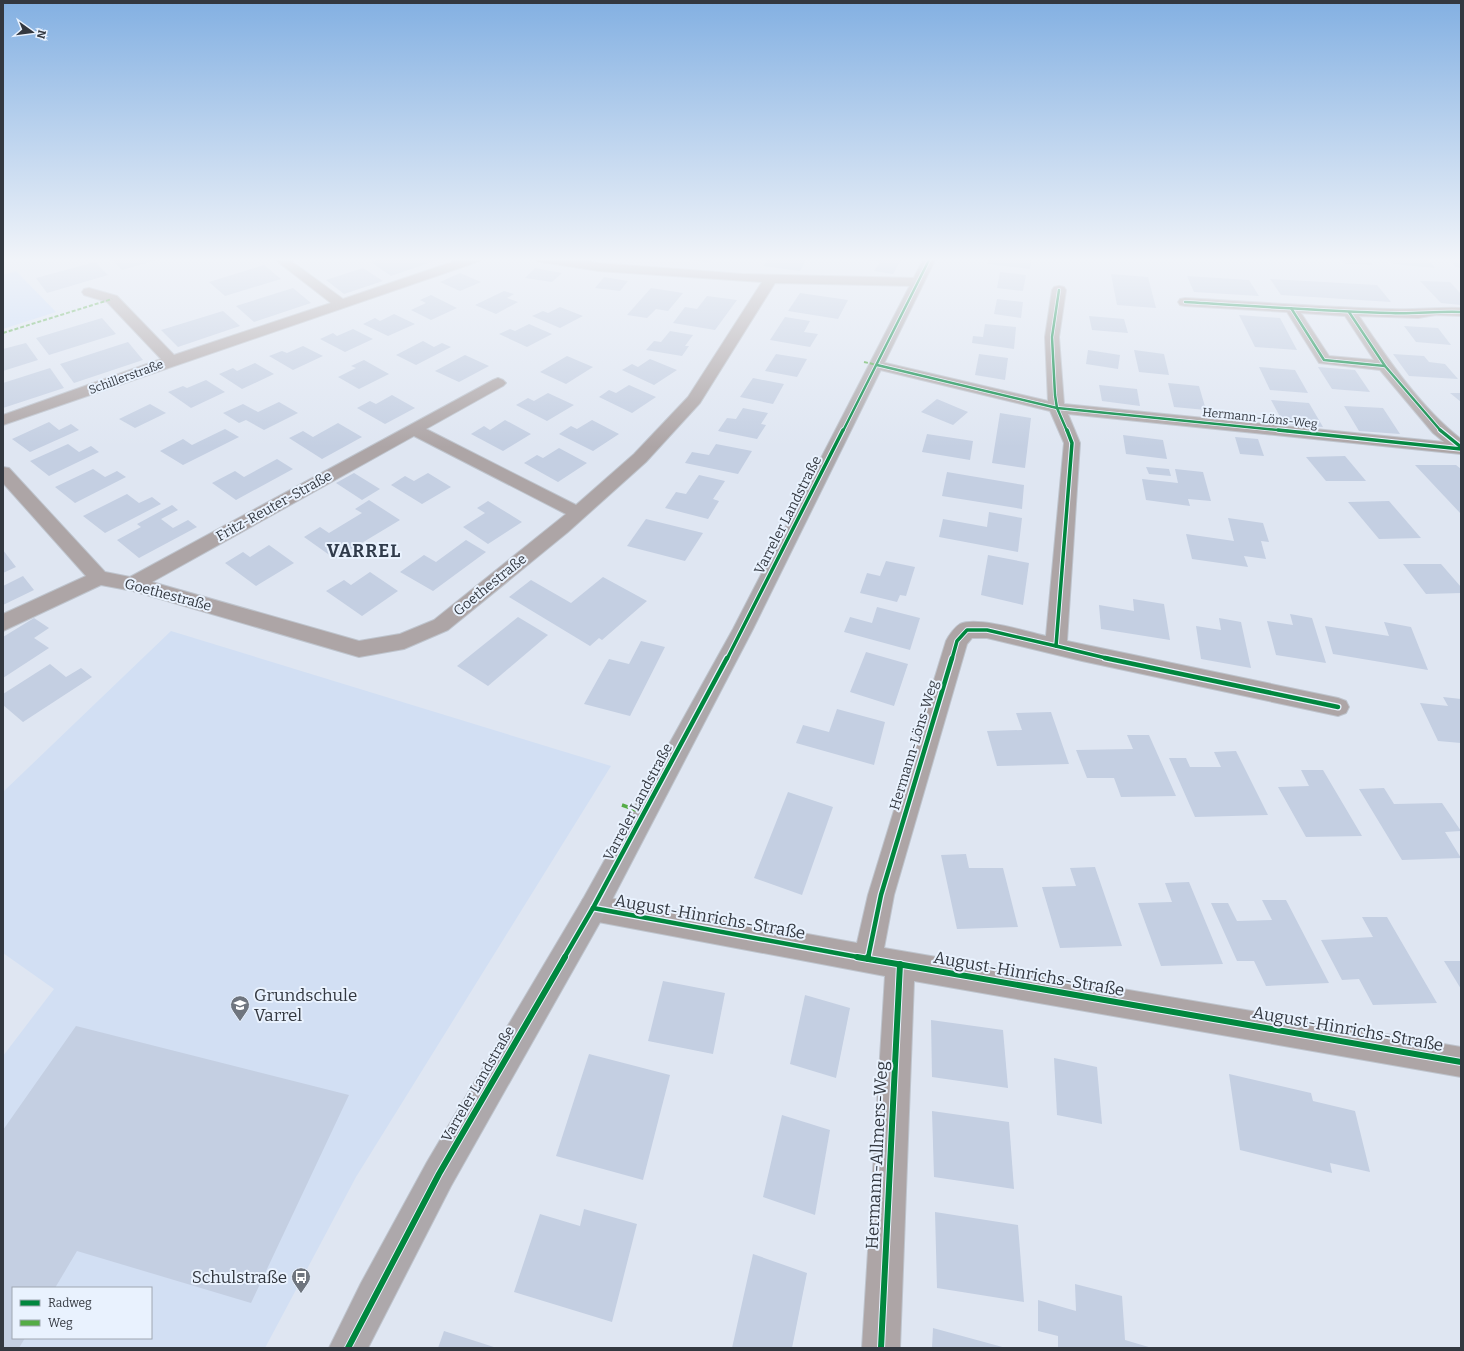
<svg xmlns="http://www.w3.org/2000/svg" width="1464" height="1351" viewBox="0 0 1464 1351" font-family="Bitter,serif">
  <rect width="100%" height="100%" fill="#dfe6f2"/>
  <!-- built -->
  <path fill="#d2dff3" fill-rule="evenodd" d="M 171,631 L 611,766 L 356,1177 L 265,1348 L 3,1348 L 3,1056 L 54,989 L 3,953 L 3,792 ZM 13,1288 L 151,1288 L 151,1338 L 13,1338 Z"/>
  <!-- green -->
  <path fill="#c8dbf9" d="M 16,271 L 56,312 L 3,329 L 3,275 Z"/>
  <!-- building -->
  <g fill="#c4cfe2">
    <path d="M 110,258 L 164,258 L 122,270 Z"/>
    <path d="M 384,258 L 438,258 L 440,259 L 391,276 L 371,262 Z"/>
    <path d="M 679,258 L 712,258 L 709,263 Z"/>
    <path d="M 768,258 L 793,258 L 806,260 L 800,271 L 763,266 Z"/>
    <path d="M 862,258 L 891,258 L 901,260 L 893,274 L 874,271 L 880,262 L 862,259 Z"/>
    <path d="M 989,258 L 1032,258 L 1030,269 L 987,264 Z"/>
    <path d="M 1340,258 L 1366,258 L 1373,265 L 1345,264 Z"/>
    <path d="M 1388,258 L 1426,258 L 1435,268 L 1393,264 Z"/>
    <path d="M 1447,258 L 1461,258 L 1461,268 L 1456,267 Z"/>
    <path d="M 95,262 L 108,275 L 47,293 L 36,278 Z"/>
    <path d="M 264,265 L 281,279 L 225,296 L 209,282 Z"/>
    <path d="M 363,268 L 383,281 L 344,294 L 326,280 Z"/>
    <path d="M 535,268 L 562,273 L 552,282 L 525,278 Z"/>
    <path d="M 1000,272 L 1026,275 L 1023,291 L 997,288 Z"/>
    <path d="M 460,273 L 481,282 L 460,291 L 440,282 Z"/>
    <path d="M 1111,274 L 1148,277 L 1156,308 L 1117,305 Z"/>
    <path d="M 1187,276 L 1249,280 L 1259,296 L 1194,292 Z"/>
    <path d="M 604,277 L 628,281 L 620,291 L 595,288 Z"/>
    <path d="M 1270,279 L 1377,285 L 1391,302 L 1281,295 Z"/>
    <path d="M 1420,281 L 1450,282 L 1461,294 L 1461,305 L 1441,303 Z"/>
    <path d="M 293,288 L 311,303 L 254,322 L 236,306 Z"/>
    <path d="M 651,288 L 683,293 L 668,311 L 656,309 L 647,318 L 627,315 Z"/>
    <path d="M 504,291 L 514,294 L 507,298 L 518,302 L 496,314 L 475,305 Z"/>
    <path d="M 800,293 L 848,300 L 838,319 L 788,311 Z"/>
    <path d="M 431,295 L 457,308 L 431,320 L 411,310 L 426,303 L 420,300 Z"/>
    <path d="M 707,296 L 737,300 L 715,330 L 673,323 L 685,307 L 697,309 Z"/>
    <path d="M 997,299 L 1023,302 L 1021,318 L 994,314 Z"/>
    <path d="M 560,307 L 583,316 L 560,328 L 532,316 L 543,311 L 548,313 Z"/>
    <path d="M 223,311 L 240,326 L 178,347 L 161,330 Z"/>
    <path d="M 394,314 L 415,324 L 388,336 L 363,324 L 375,318 L 380,321 Z"/>
    <path d="M 1239,315 L 1280,318 L 1297,350 L 1255,347 Z"/>
    <path d="M 1089,316 L 1124,319 L 1128,333 L 1092,330 Z"/>
    <path d="M 785,317 L 810,321 L 804,332 L 818,334 L 810,347 L 770,340 Z"/>
    <path d="M 102,318 L 116,334 L 49,355 L 36,338 Z"/>
    <path d="M 529,324 L 552,334 L 527,347 L 499,334 L 510,329 L 515,331 Z"/>
    <path d="M 985,324 L 1016,327 L 1014,349 L 972,343 L 973,336 L 983,337 Z"/>
    <path d="M 1404,326 L 1438,328 L 1451,345 L 1416,342 Z"/>
    <path d="M 353,329 L 373,339 L 345,352 L 320,339 L 333,333 L 337,336 Z"/>
    <path d="M 670,331 L 693,335 L 685,346 L 689,346 L 682,356 L 646,350 L 654,341 L 661,342 Z"/>
    <path d="M 423,341 L 434,347 L 442,343 L 451,347 L 416,365 L 396,355 Z"/>
    <path d="M 128,342 L 143,360 L 74,383 L 60,364 Z"/>
    <path d="M 26,343 L 38,360 L 3,371 L 3,349 Z"/>
    <path d="M 303,346 L 323,356 L 293,370 L 269,356 L 282,351 L 287,353 Z"/>
    <path d="M 1088,350 L 1120,355 L 1118,369 L 1086,364 Z"/>
    <path d="M 1134,350 L 1164,354 L 1169,375 L 1139,372 Z"/>
    <path d="M 776,354 L 807,359 L 797,377 L 765,371 Z"/>
    <path d="M 979,354 L 1008,358 L 1005,380 L 975,375 Z"/>
    <path d="M 1393,354 L 1424,356 L 1429,362 L 1445,364 L 1458,379 L 1409,376 Z"/>
    <path d="M 465,355 L 489,366 L 459,382 L 435,371 Z"/>
    <path d="M 567,356 L 593,367 L 566,384 L 540,372 Z"/>
    <path d="M 650,359 L 677,370 L 654,385 L 622,370 L 632,364 L 638,367 Z"/>
    <path d="M 364,360 L 389,374 L 359,389 L 338,377 L 356,368 L 351,366 Z"/>
    <path d="M 255,363 L 274,374 L 242,389 L 219,374 L 233,368 L 237,371 Z"/>
    <path d="M 1259,367 L 1295,370 L 1308,393 L 1270,390 Z"/>
    <path d="M 1318,367 L 1355,370 L 1370,392 L 1332,389 Z"/>
    <path d="M 50,368 L 64,388 L 3,408 L 3,383 Z"/>
    <path d="M 753,378 L 784,384 L 773,404 L 740,397 Z"/>
    <path d="M 206,380 L 225,392 L 191,408 L 168,392 L 183,386 L 187,388 Z"/>
    <path d="M 1168,383 L 1199,386 L 1206,410 L 1174,407 Z"/>
    <path d="M 629,385 L 656,397 L 632,413 L 599,397 L 609,390 L 616,393 Z"/>
    <path d="M 1099,385 L 1137,389 L 1140,406 L 1102,401 Z"/>
    <path d="M 548,393 L 574,405 L 547,421 L 516,405 L 528,398 L 534,401 Z"/>
    <path d="M 1450,393 L 1461,393 L 1461,402 Z"/>
    <path d="M 392,395 L 415,408 L 385,424 L 357,408 L 370,401 L 376,404 Z"/>
    <path d="M 937,399 L 968,412 L 953,425 L 921,412 Z"/>
    <path d="M 1271,400 L 1309,403 L 1323,427 L 1284,424 Z"/>
    <path d="M 279,402 L 298,413 L 264,430 L 246,420 L 239,423 L 223,413 L 243,404 L 258,412 Z"/>
    <path d="M 150,404 L 166,413 L 135,428 L 119,419 Z"/>
    <path d="M 1344,406 L 1383,408 L 1400,434 L 1359,431 Z"/>
    <path d="M 743,408 L 768,413 L 761,424 L 766,425 L 757,439 L 718,431 L 727,418 L 736,419 Z"/>
    <path d="M 1000,413 L 1031,418 L 1025,468 L 992,463 Z"/>
    <path d="M 505,420 L 531,434 L 503,451 L 471,434 L 484,426 L 490,430 Z"/>
    <path d="M 592,420 L 619,434 L 593,451 L 559,434 L 571,426 L 577,429 Z"/>
    <path d="M 49,422 L 59,430 L 71,424 L 79,430 L 30,452 L 12,439 Z"/>
    <path d="M 338,423 L 362,437 L 322,459 L 289,438 L 303,431 L 313,437 Z"/>
    <path d="M 225,429 L 239,437 L 183,465 L 160,451 L 183,439 L 192,445 Z"/>
    <path d="M 927,434 L 973,441 L 970,460 L 922,452 Z"/>
    <path d="M 1123,435 L 1163,440 L 1167,459 L 1126,454 Z"/>
    <path d="M 1235,437 L 1258,439 L 1264,456 L 1240,454 Z"/>
    <path d="M 68,444 L 79,452 L 91,446 L 99,452 L 49,476 L 30,461 Z"/>
    <path d="M 716,444 L 752,451 L 738,474 L 685,463 L 692,452 L 709,455 Z"/>
    <path d="M 559,448 L 587,463 L 558,482 L 524,463 L 537,455 L 543,458 Z"/>
    <path d="M 1345,456 L 1366,481 L 1326,481 L 1306,457 Z"/>
    <path d="M 277,459 L 293,469 L 236,500 L 212,483 L 235,471 L 244,477 Z"/>
    <path d="M 1415,465 L 1456,465 L 1461,469 L 1461,514 Z"/>
    <path d="M 1146,467 L 1169,469 L 1171,476 L 1149,474 Z"/>
    <path d="M 93,469 L 105,477 L 117,471 L 126,477 L 75,503 L 55,487 Z"/>
    <path d="M 1175,469 L 1203,472 L 1211,501 L 1188,499 L 1190,506 L 1146,500 L 1142,479 L 1178,483 Z"/>
    <path d="M 947,472 L 1024,485 L 1022,509 L 942,496 Z"/>
    <path d="M 354,473 L 380,489 L 362,500 L 336,483 Z"/>
    <path d="M 428,473 L 451,487 L 422,504 L 391,485 L 405,476 L 414,481 Z"/>
    <path d="M 699,475 L 725,481 L 713,499 L 719,501 L 708,519 L 665,508 L 676,492 L 686,494 Z"/>
    <path d="M 127,494 L 139,503 L 152,497 L 161,504 L 105,533 L 83,516 Z"/>
    <path d="M 369,500 L 400,520 L 335,559 L 304,537 L 320,527 L 329,533 L 362,513 L 355,509 Z"/>
    <path d="M 488,501 L 522,522 L 488,544 L 463,527 L 485,513 L 477,508 Z"/>
    <path d="M 1389,501 L 1421,538 L 1379,539 L 1348,502 Z"/>
    <path d="M 172,505 L 178,510 L 161,519 L 173,528 L 188,520 L 197,527 L 139,558 L 117,540 L 141,527 L 137,524 Z"/>
    <path d="M 989,512 L 1022,518 L 1018,552 L 939,537 L 943,519 L 987,527 Z"/>
    <path d="M 1228,518 L 1263,523 L 1269,542 L 1261,541 L 1266,559 L 1244,556 L 1248,567 L 1192,559 L 1186,534 L 1234,541 Z"/>
    <path d="M 646,519 L 703,533 L 685,561 L 627,546 Z"/>
    <path d="M 466,540 L 486,552 L 433,591 L 400,572 L 424,555 L 436,562 Z"/>
    <path d="M 269,545 L 294,563 L 256,586 L 225,563 L 243,552 L 250,557 Z"/>
    <path d="M 3,550 L 16,567 L 3,573 Z"/>
    <path d="M 988,555 L 1029,563 L 1023,605 L 981,595 Z"/>
    <path d="M 886,561 L 915,567 L 906,596 L 900,595 L 897,602 L 860,593 L 867,573 L 880,576 Z"/>
    <path d="M 1403,564 L 1441,564 L 1461,587 L 1461,593 L 1426,594 Z"/>
    <path d="M 370,572 L 398,591 L 362,616 L 326,591 L 344,580 L 351,585 Z"/>
    <path d="M 23,576 L 34,590 L 3,605 L 3,586 Z"/>
    <path d="M 603,577 L 647,601 L 602,640 L 599,638 L 590,646 L 509,597 L 531,580 L 571,603 Z"/>
    <path d="M 1133,599 L 1164,604 L 1170,640 L 1101,629 L 1099,605 L 1134,611 Z"/>
    <path d="M 877,607 L 920,618 L 910,650 L 844,632 L 850,617 L 872,623 Z"/>
    <path d="M 1290,614 L 1312,618 L 1326,663 L 1276,655 L 1267,621 L 1293,625 Z"/>
    <path d="M 518,617 L 548,635 L 488,686 L 457,666 Z"/>
    <path d="M 34,618 L 49,628 L 34,638 L 49,648 L 3,678 L 3,637 Z"/>
    <path d="M 1219,618 L 1241,622 L 1251,668 L 1201,659 L 1196,626 L 1221,630 Z"/>
    <path d="M 1384,622 L 1411,627 L 1428,670 L 1333,654 L 1325,626 L 1389,636 Z"/>
    <path d="M 641,641 L 665,647 L 630,716 L 584,704 L 609,659 L 629,664 Z"/>
    <path d="M 866,652 L 908,664 L 894,706 L 850,692 Z"/>
    <path d="M 50,664 L 66,677 L 81,668 L 92,677 L 23,722 L 3,705 L 3,694 Z"/>
    <path d="M 1443,697 L 1461,699 L 1461,743 L 1438,741 L 1420,703 L 1448,706 Z"/>
    <path d="M 837,709 L 885,722 L 874,765 L 796,743 L 803,725 L 829,732 Z"/>
    <path d="M 1051,712 L 1069,764 L 997,766 L 987,731 L 1022,730 L 1016,713 Z"/>
    <path d="M 1127,735 L 1149,735 L 1176,796 L 1121,797 L 1114,778 L 1087,778 L 1076,750 L 1133,749 Z"/>
    <path d="M 1236,751 L 1268,815 L 1195,817 L 1169,758 L 1186,758 L 1190,767 L 1221,767 L 1214,752 Z"/>
    <path d="M 1301,770 L 1323,770 L 1362,836 L 1306,837 L 1278,787 L 1309,786 Z"/>
    <path d="M 1384,788 L 1394,804 L 1442,803 L 1461,831 L 1445,832 L 1461,858 L 1402,860 L 1359,789 Z"/>
    <path d="M 788,792 L 833,807 L 802,895 L 754,878 Z"/>
    <path d="M 966,854 L 969,868 L 1003,868 L 1018,927 L 957,929 L 941,855 Z"/>
    <path d="M 1095,867 L 1122,946 L 1060,948 L 1042,887 L 1076,886 L 1070,868 Z"/>
    <path d="M 1189,882 L 1223,964 L 1161,966 L 1138,903 L 1172,902 L 1165,883 Z"/>
    <path d="M 1262,900 L 1286,900 L 1329,983 L 1266,986 L 1254,961 L 1237,961 L 1211,903 L 1228,903 L 1237,921 L 1272,920 Z"/>
    <path d="M 1362,917 L 1387,917 L 1437,1003 L 1373,1005 L 1359,979 L 1342,980 L 1321,940 L 1373,937 Z"/>
    <path d="M 1444,961 L 1461,961 L 1461,989 Z"/>
    <path d="M 663,981 L 725,993 L 713,1054 L 648,1041 Z"/>
    <path d="M 805,995 L 850,1008 L 836,1078 L 790,1064 Z"/>
    <path d="M 931,1020 L 1003,1030 L 1008,1088 L 932,1077 Z"/>
    <path d="M 76,1026 L 349,1095 L 251,1303 L 77,1251 L 55,1288 L 13,1288 L 13,1338 L 25,1338 L 19,1348 L 3,1348 L 3,1130 Z"/>
    <path d="M 589,1054 L 670,1075 L 643,1180 L 556,1156 Z"/>
    <path d="M 1054,1058 L 1097,1067 L 1102,1124 L 1057,1115 Z"/>
    <path d="M 1229,1074 L 1311,1093 L 1313,1101 L 1355,1111 L 1370,1172 L 1330,1163 L 1332,1173 L 1240,1150 Z"/>
    <path d="M 932,1111 L 1009,1122 L 1014,1189 L 934,1177 Z"/>
    <path d="M 782,1115 L 830,1130 L 815,1215 L 763,1197 Z"/>
    <path d="M 584,1209 L 637,1224 L 612,1322 L 514,1292 L 540,1214 L 580,1226 Z"/>
    <path d="M 935,1212 L 1018,1225 L 1024,1302 L 937,1288 Z"/>
    <path d="M 753,1254 L 807,1273 L 792,1348 L 732,1348 Z"/>
    <path d="M 1075,1284 L 1122,1296 L 1125,1340 L 1152,1348 L 1058,1348 L 1058,1336 L 1038,1331 L 1038,1300 L 1076,1311 Z"/>
    <path d="M 933,1328 L 1006,1348 L 932,1348 Z"/>
    <path d="M 444,1331 L 497,1348 L 438,1348 Z"/>
  </g>
  <g fill="none" stroke-linecap="round" stroke-linejoin="round">
    <!-- minor casing -->
    <g stroke="#bec4cd" stroke-width="2">
      <g id="minor">
        <path d="M 273,258 L 287,258 L 343,299 L 464,258 L 482,258 L 480,261 L 3,425 L 3,415 L 161,359 L 107,302 L 84,295 L 82,292 L 84,289 L 89,288 L 117,296 L 174,355 L 331,303 Z"/>
        <path d="M 535,258 L 566,258 L 599,263 L 742,274 L 917,278 L 922,279 L 924,282 L 922,285 L 917,286 L 775,283 L 700,403 L 646,462 L 568,532 L 448,630 L 404,649 L 359,657 L 133,591 L 101,585 L 3,631 L 3,614 L 86,576 L 3,483 L 3,467 L 9,468 L 105,572 L 130,577 L 493,380 L 498,378 L 503,380 L 506,383 L 503,386 L 426,429 L 576,505 L 634,454 L 688,397 L 762,282 L 599,271 L 541,262 L 537,261 ZM 414,436 L 566,514 L 434,620 L 400,634 L 359,641 L 152,582 Z"/>
        <path d="M 1059,286 L 1064,287 L 1066,290 L 1059,337 L 1064,404 L 1444,442 L 1433,433 L 1380,370 L 1319,363 L 1287,312 L 1185,306 L 1180,305 L 1178,302 L 1180,299 L 1185,298 C 1254,302 1322,307 1391,309 C 1415,310 1438,307 1461,308 L 1461,316 L 1436,315 L 1418,318 L 1359,316 C 1387,358 1421,408 1461,439 L 1461,454 L 1068,414 L 1080,443 L 1067,641 L 1338,698 L 1346,701 L 1349,707 L 1346,713 L 1338,716 L 1082,661 L 987,638 L 972,638 L 967,644 L 894,895 L 884,948 L 1461,1047 L 1461,1077 L 914,981 L 900,1348 L 862,1348 L 885,976 L 593,921 L 583,917 L 579,908 L 583,899 L 593,895 L 857,943 L 868,895 L 946,641 C 949,635 955,627 960,624 C 977,616 1028,632 1046,636 L 1064,443 L 1050,411 L 872,368 L 870,365 L 872,362 L 877,361 L 1048,401 L 1045,337 L 1052,290 L 1054,287 ZM 1301,313 L 1345,316 L 1374,360 L 1329,356 Z"/>
      </g>
    </g>
    <!-- major casing -->
    <g stroke="#bec4cd" stroke-width="2">
      <path id="major" d="M 924,258 L 936,258 L 753,629 L 603,917 L 451,1186 L 368,1348 L 329,1348 L 361,1283 L 427,1162 L 583,899 L 733,629 Z"/>
    </g>
    <!-- minor -->
    <use href="#minor" fill="#ada5a6" fill-rule="evenodd"/>
    <!-- major -->
    <use href="#major" fill="#ada8ab" fill-rule="evenodd"/>
    <!-- quiet-far1 -->
    <g stroke="#54ac46" stroke-width="2" stroke-dasharray="4 2" stroke-linecap="butt">
      <path d="M 3,333 L 112,299"/>
      <path d="M 864,362 L 877,365"/>
    </g>
    <!-- quiet -->
    <path stroke="#54ac46" stroke-width="3.5" stroke-dasharray="7 3.5" stroke-linecap="butt" d="M 622,805 L 644,813"/>
    <!-- cycleway-far3 casing -->
    <g stroke="#e9f2fe" stroke-width="4">
      <g id="cycleway-far3">
        <path d="M 1059,290 L 1052,337 L 1055,395 L 1057,408 L 1067,431"/>
        <path d="M 1185,302 C 1254,306 1323,311 1391,313 C 1415,314 1438,311 1461,312"/>
        <path d="M 1291,308 L 1324,360 L 1385,366"/>
        <path d="M 1349,312 L 1385,366 L 1441,431"/>
        <path d="M 877,365 L 1057,408 L 1288,431"/>
        <path d="M 843,431 L 930,258"/>
      </g>
    </g>
    <!-- cycleway-far2 casing -->
    <g stroke="#e9f2fe" stroke-width="5.5">
      <g id="cycleway-far2">
        <path d="M 1278,430 L 1461,449"/>
        <path d="M 1440,430 L 1461,447"/>
        <path d="M 1056,646 L 1110,659"/>
        <path d="M 727,659 L 843,430"/>
        <path d="M 952,659 L 957,641 L 967,630 L 987,630 L 1056,646 L 1072,443 L 1067,430"/>
      </g>
    </g>
    <!-- cycleway-far1 casing -->
    <g stroke="#e9f2fe" stroke-width="7">
      <g id="cycleway-far1">
        <path d="M 1105,658 L 1338,707"/>
        <path d="M 593,908 L 863,958"/>
        <path d="M 564,958 L 593,908 L 727,658"/>
        <path d="M 868,958 L 881,895 L 952,658"/>
      </g>
    </g>
    <!-- cycleway casing -->
    <g stroke="#e9f2fe" stroke-width="8">
      <g id="cycleway">
        <path d="M 857,957 L 1461,1062"/>
        <path d="M 868,959 L 868,957"/>
        <path d="M 348,1348 L 439,1174 L 565,957"/>
        <path d="M 881,1348 L 900,964"/>
      </g>
    </g>
    <!-- cycleway-far3 -->
    <use href="#cycleway-far3" stroke="#00873e" stroke-width="2.5"/>
    <!-- cycleway-far2 -->
    <use href="#cycleway-far2" stroke="#00873e" stroke-width="3.5"/>
    <!-- cycleway-far1 -->
    <use href="#cycleway-far1" stroke="#00873e" stroke-width="4.5"/>
    <!-- cycleway -->
    <use href="#cycleway" stroke="#00873e" stroke-width="6"/>
  </g>
  <!-- sky -->
  <linearGradient id="sky" x2="0" y2="1"><stop stop-color="#83b0e2"/><stop offset="0.58" stop-color="#f1f4f9"/><stop offset="1" stop-color="#f1f4f9" stop-opacity="0"/></linearGradient>
  <rect width="1464" height="447" fill="url(#sky)"/>
  <!-- icons -->
  <defs>
    <g id="school-pin" transform="scale(1)"><path d="M0 17L-7.5 6A9.5 9.5 0 1 1 7.5 6Z" fill="#6f757e" stroke="#e9f2fe"/><path d="M0-5L7-2L0 1L-7-2ZM-4 1L0 2.5L4 1V4Q0 6-4 4Z" fill="#fff"/></g>
    <g id="bus-pin" transform="scale(1)"><path d="M0 17L-7.5 6A9.5 9.5 0 1 1 7.5 6Z" fill="#6f757e" stroke="#e9f2fe"/><path d="M-5-6H5V4H4V6H2V4H-2V6H-4V4H-5ZM-3.5-4V0h7V-4ZM-3.5 1.2v1.5H-2V1.2ZM2 1.2v1.5H3.5V1.2Z" fill="#fff"/></g>
  </defs>
  <g fill-rule="evenodd">
    <use href="#school-pin" x="240" y="1005"/>
    <use href="#bus-pin" x="301" y="1277"/>
  </g>
  <g text-anchor="middle" dominant-baseline="central" stroke-width="4" stroke-linejoin="round" paint-order="stroke">
    <!-- far-street labels -->
    <g font-size="12" fill="#333840" stroke="#e9f2fe">
      <text transform="translate(126 377) rotate(-20)">Schillerstraße</text>
      <text transform="translate(1260 418) rotate(6)">Hermann-Löns-Weg</text>
    </g>
    <!-- street labels -->
    <g font-size="14" fill="#333840" stroke="#e9f2fe">
      <text transform="translate(274 506) rotate(-29)">Fritz-Reuter-Straße</text>
      <text transform="translate(788 515) rotate(-63)">Varreler Landstraße</text>
      <text transform="translate(490 585) rotate(-39)">Goethestraße</text>
      <text transform="translate(168 595) rotate(15)">Goethestraße</text>
      <text transform="translate(914 745) rotate(-73)">Hermann-Löns-Weg</text>
      <text transform="translate(638 802) rotate(-62)">Varreler Landstraße</text>
      <text transform="translate(478 1084) rotate(-60)">Varreler Landstraße</text>
    </g>
    <!-- near-street labels -->
    <g font-size="17" fill="#333840" stroke="#e9f2fe">
      <text transform="translate(710 917) rotate(10)">August-Hinrichs-Straße</text>
      <text transform="translate(1029 974) rotate(10)">August-Hinrichs-Straße</text>
      <text transform="translate(1348 1029) rotate(10)">August-Hinrichs-Straße</text>
      <text transform="translate(877 1155) rotate(-87)">Hermann-Allmers-Weg</text>
    </g>
    <!-- near-poi labels -->
    <g font-size="17" fill="#333840" stroke="#e9f2fe" text-anchor="start">
      <text x="254" y="995">Grundschule<tspan x="254" dy="20">Varrel</tspan></text>
      <text x="287" y="1277" text-anchor="end">Schulstraße</text>
    </g>
    <!-- district labels -->
    <g font-size="18" font-weight="bold" letter-spacing="1" fill="#303b4b" stroke="#e9f2fe">
      <text x="364" y="551">VARREL</text>
    </g>
  </g>
  <!-- border -->
  <rect width="1464" height="1351" fill="none" stroke="#333840" stroke-width="8"/>
  <!-- legend -->
  <rect x="12" y="1287" width="140" height="52" fill="#e9f2fe" stroke="#a0a8b2"/>
  <rect x="20" y="1300" width="20" height="6" fill="#00873e" stroke="#a0a8b2"/>
  <text x="48" y="1307" font-size="12" fill="#333840">Radweg</text>
  <rect x="20" y="1320" width="20" height="6" fill="#54ac46" stroke="#a0a8b2"/>
  <text x="48" y="1327" font-size="12" fill="#333840">Weg</text>
  <!-- north arrow -->
  <g transform="translate(32 32) rotate(104)" stroke="#e9f2fe" stroke-width="3" paint-order="stroke">
  <path d="M0-3L7 15L0 10L-7 15Z" fill="#333840"/>
  <text y="-6" font-size="11" font-weight="bold" text-anchor="middle" fill="#333840">N</text>
  </g>
</svg>
